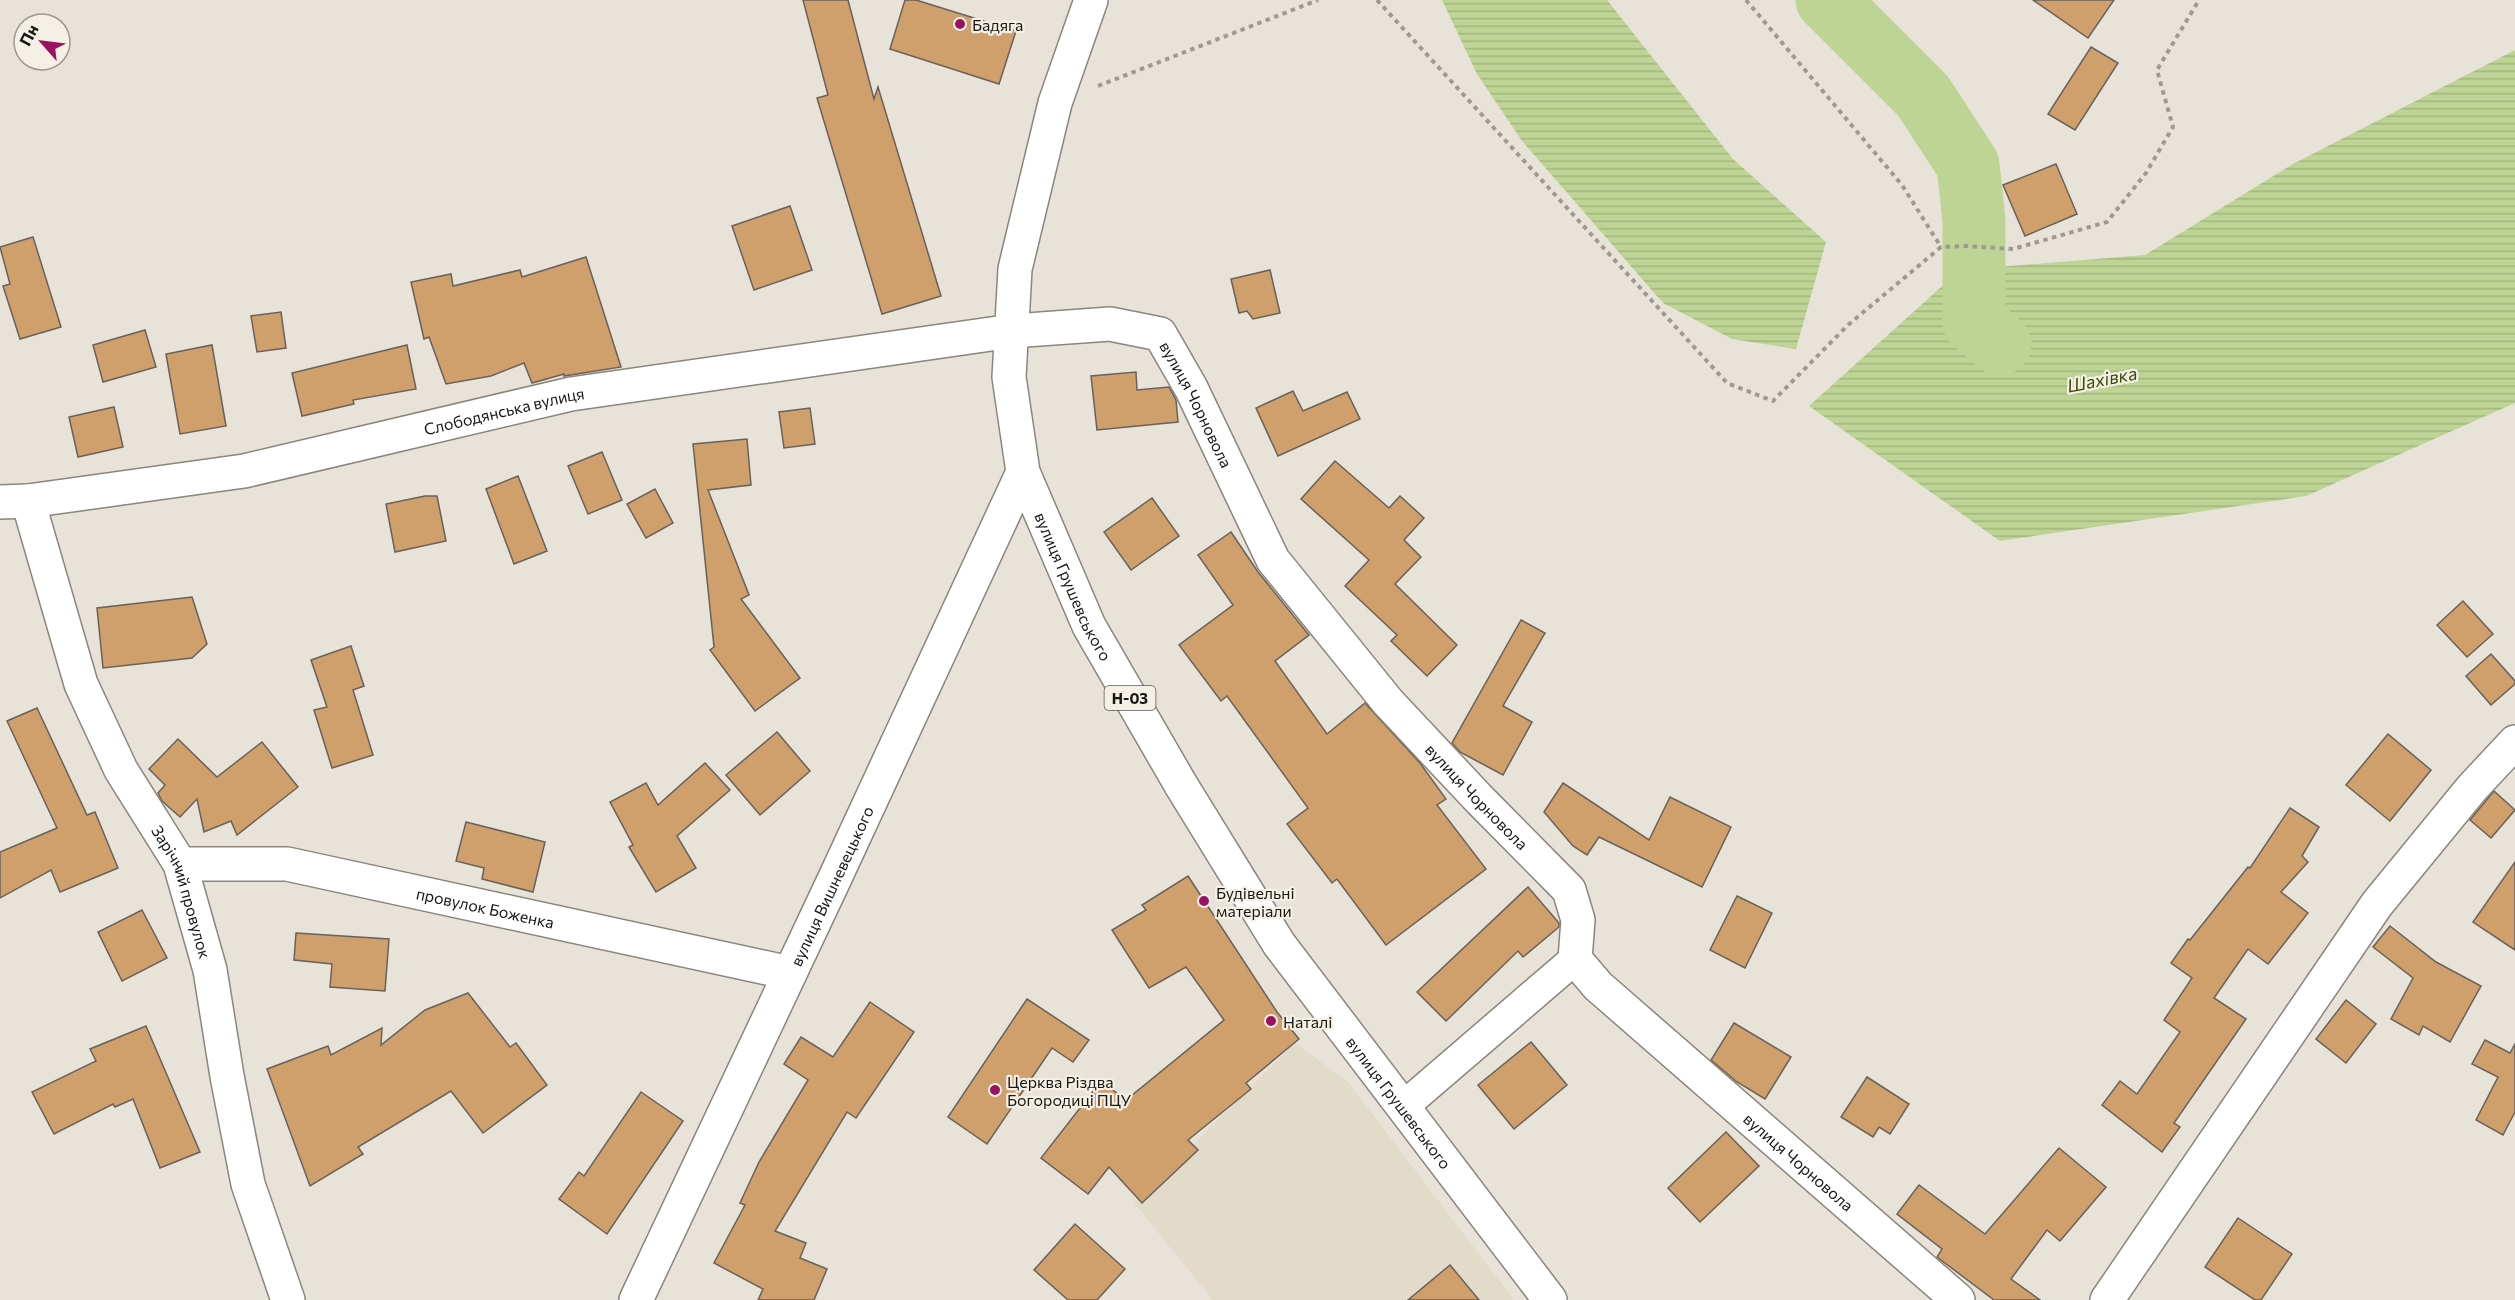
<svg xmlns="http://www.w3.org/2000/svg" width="2515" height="1300" viewBox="0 0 2515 1300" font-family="Commissioner,sans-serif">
  <defs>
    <pattern id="water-rules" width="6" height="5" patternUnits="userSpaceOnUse" patternTransform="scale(1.5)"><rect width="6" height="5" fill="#bed494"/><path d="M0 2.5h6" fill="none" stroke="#a3b57f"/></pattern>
  </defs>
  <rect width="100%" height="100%" fill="#e8e3d9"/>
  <!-- built -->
  <path fill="#e2dbc9" d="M 1295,1043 L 1348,1082 L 1514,1300 L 1213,1300 L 1134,1203 Z"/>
  <!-- water -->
  <g fill="url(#water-rules)">
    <path d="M 1442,0 L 1607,0 L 1733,159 L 1826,242 L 1796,349 L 1732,339 L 1663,303 L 1522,141 L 1477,74 Z"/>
    <path d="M 2515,50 L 2515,403 L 2306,496 L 2000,541 L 1809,406 L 1960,270 L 2145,255 L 2293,164 Z"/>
  </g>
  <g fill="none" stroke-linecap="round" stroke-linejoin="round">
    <!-- river -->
    <path stroke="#bed494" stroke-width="63" d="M 1827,0 L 1923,96 L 1968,165 L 1974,220 L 1974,322 L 2000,344"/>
  </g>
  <!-- building -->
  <g fill="#cf9f6c" stroke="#69615a" stroke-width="1.5">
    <path d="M 803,0 L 848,0 L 874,99 L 878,87 L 941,296 L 882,314 L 817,98 L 828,95 Z"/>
    <path d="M 905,0 L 916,0 L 1016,31 L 999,84 L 890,49 Z"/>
    <path d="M 2033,0 L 2114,0 L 2088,38 Z"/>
    <path d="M 2091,47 L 2118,63 L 2075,130 L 2048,114 Z"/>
    <path d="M 2056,164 L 2077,214 L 2025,236 L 2003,185 Z"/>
    <path d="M 790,206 L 812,270 L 754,290 L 732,226 Z"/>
    <path d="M 33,237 L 61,327 L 20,339 L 3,286 L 10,284 L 0,247 Z"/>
    <path d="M 586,257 L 621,367 L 564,376 L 564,374 L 532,383 L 524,363 L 491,376 L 446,384 L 429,337 L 424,339 L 411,282 L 451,274 L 453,286 L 520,270 L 522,277 Z"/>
    <path d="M 1270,270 L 1280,313 L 1253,319 L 1247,311 L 1239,313 L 1231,279 Z"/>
    <path d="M 281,312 L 286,348 L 257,352 L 251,316 Z"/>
    <path d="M 145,330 L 156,367 L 103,382 L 93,345 Z"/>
    <path d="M 212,345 L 226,426 L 180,434 L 166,354 Z"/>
    <path d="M 407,345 L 416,389 L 353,400 L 354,404 L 302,416 L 292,373 Z"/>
    <path d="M 1136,372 L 1137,390 L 1169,387 L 1176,400 L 1178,422 L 1097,430 L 1091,376 Z"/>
    <path d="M 1293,391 L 1303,411 L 1347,392 L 1360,419 L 1278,456 L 1256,408 Z"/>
    <path d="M 114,407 L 123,447 L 78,457 L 69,417 Z"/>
    <path d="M 810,408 L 815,444 L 784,448 L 779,412 Z"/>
    <path d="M 747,439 L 751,485 L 708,490 L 749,595 L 741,599 L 800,678 L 755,711 L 710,650 L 714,647 L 693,444 Z"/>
    <path d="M 602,452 L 622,500 L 588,514 L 568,466 Z"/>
    <path d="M 1335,461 L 1389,508 L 1400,496 L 1424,518 L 1404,540 L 1421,557 L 1395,584 L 1457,645 L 1427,676 L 1391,641 L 1397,635 L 1345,586 L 1369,560 L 1301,499 Z"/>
    <path d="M 518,476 L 547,551 L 514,564 L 486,489 Z"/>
    <path d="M 655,489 L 673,523 L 646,538 L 627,504 Z"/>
    <path d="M 425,496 L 437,496 L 446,541 L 395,552 L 386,504 Z"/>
    <path d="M 1152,498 L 1179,536 L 1131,570 L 1104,532 Z"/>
    <path d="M 1231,532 L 1258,572 L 1309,635 L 1275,661 L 1327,734 L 1365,703 L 1420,763 L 1446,799 L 1437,805 L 1486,869 L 1386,945 L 1337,879 L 1332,883 L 1287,824 L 1308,808 L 1227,696 L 1221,701 L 1179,645 L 1233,605 L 1198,555 Z"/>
    <path d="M 192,597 L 207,644 L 192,658 L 103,668 L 97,608 Z"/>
    <path d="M 2463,601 L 2493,634 L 2467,657 L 2437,625 Z"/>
    <path d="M 1521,620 L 1545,633 L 1503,706 L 1532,722 L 1503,775 L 1460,752 L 1452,743 Z"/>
    <path d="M 351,646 L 364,686 L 353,690 L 373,755 L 332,768 L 314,710 L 327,707 L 311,660 Z"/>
    <path d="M 2491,654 L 2515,681 L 2515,684 L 2491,705 L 2466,676 Z"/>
    <path d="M 37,708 L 87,815 L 95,812 L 118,868 L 60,892 L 51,870 L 0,898 L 0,852 L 57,828 L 7,721 Z"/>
    <path d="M 777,732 L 810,771 L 760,815 L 726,775 Z"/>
    <path d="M 2388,734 L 2431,770 L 2390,821 L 2346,785 Z"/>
    <path d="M 178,739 L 217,777 L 262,742 L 298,787 L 237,835 L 231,821 L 204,832 L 197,799 L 180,817 L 162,801 L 158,793 L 165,785 L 149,769 Z"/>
    <path d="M 705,763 L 730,790 L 677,836 L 696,868 L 656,892 L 629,847 L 633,845 L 610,802 L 646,783 L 658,805 Z"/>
    <path d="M 1563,783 L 1649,840 L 1670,797 L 1731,827 L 1702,887 L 1599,837 L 1587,855 L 1573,846 L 1544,812 Z"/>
    <path d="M 2494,791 L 2515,810 L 2491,838 L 2470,820 Z"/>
    <path d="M 2290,808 L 2319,827 L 2302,856 L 2308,862 L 2281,892 L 2308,913 L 2268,964 L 2248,949 L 2214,998 L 2246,1019 L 2174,1123 L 2180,1127 L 2162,1152 L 2102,1105 L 2120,1081 L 2137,1094 L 2180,1032 L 2164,1020 L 2192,978 L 2171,963 L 2188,939 L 2190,940 L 2248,867 L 2250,868 Z"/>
    <path d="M 466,822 L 545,842 L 533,892 L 482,879 L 484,868 L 456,861 Z"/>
    <path d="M 2515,862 L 2515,950 L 2473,922 Z"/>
    <path d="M 1188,876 L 1277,1012 L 1299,1039 L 1246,1083 L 1251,1089 L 1188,1140 L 1198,1150 L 1142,1203 L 1109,1167 L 1088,1194 L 1041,1158 L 1101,1081 L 1126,1100 L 1224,1020 L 1186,967 L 1149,988 L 1112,930 L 1146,910 L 1142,905 Z"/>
    <path d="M 1528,887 L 1559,923 L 1559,927 L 1523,957 L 1518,951 L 1446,1021 L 1417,992 Z"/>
    <path d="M 1737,896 L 1772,913 L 1745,968 L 1710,950 Z"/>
    <path d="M 142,910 L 167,958 L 122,981 L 98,932 Z"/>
    <path d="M 2390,926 L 2436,962 L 2481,986 L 2450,1042 L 2423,1026 L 2419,1035 L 2391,1019 L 2413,978 L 2373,947 Z"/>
    <path d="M 296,933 L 389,939 L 385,991 L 330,987 L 332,964 L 294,960 Z"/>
    <path d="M 468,993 L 510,1047 L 516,1043 L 547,1085 L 483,1133 L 451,1091 L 358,1147 L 363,1154 L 310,1186 L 267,1069 L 328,1046 L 331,1055 L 382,1028 L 381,1045 L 425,1010 Z"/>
    <path d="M 1027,999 L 1089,1040 L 1073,1062 L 1052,1048 L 987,1144 L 948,1117 Z"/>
    <path d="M 2346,1000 L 2376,1024 L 2346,1063 L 2316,1039 Z"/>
    <path d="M 870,1002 L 914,1032 L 856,1118 L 847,1112 L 775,1231 L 806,1243 L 800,1258 L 827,1269 L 814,1300 L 758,1300 L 763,1289 L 714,1263 L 745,1205 L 740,1203 L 759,1162 L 808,1080 L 784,1064 L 801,1037 L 833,1057 Z"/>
    <path d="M 1734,1023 L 1791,1057 L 1765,1099 L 1737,1082 L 1711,1060 Z"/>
    <path d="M 146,1026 L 200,1152 L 160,1168 L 133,1099 L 115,1107 L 113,1104 L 54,1134 L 32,1092 L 96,1061 L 90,1049 Z"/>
    <path d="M 2485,1040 L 2510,1053 L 2515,1044 L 2515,1112 L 2503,1135 L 2476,1120 L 2498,1077 L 2472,1064 Z"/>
    <path d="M 1531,1042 L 1567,1085 L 1514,1129 L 1478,1085 Z"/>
    <path d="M 1867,1077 L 1909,1104 L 1890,1134 L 1879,1127 L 1873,1137 L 1841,1117 Z"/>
    <path d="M 641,1092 L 683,1121 L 607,1234 L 559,1199 L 579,1172 L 584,1176 Z"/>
    <path d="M 1726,1132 L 1759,1166 L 1700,1222 L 1668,1188 Z"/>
    <path d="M 2059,1148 L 2106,1187 L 2060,1241 L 2047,1230 L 2011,1279 L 2040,1300 L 1994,1300 L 1937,1257 L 1942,1249 L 1897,1214 L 1919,1185 L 1985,1234 Z"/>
    <path d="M 2238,1218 L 2292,1254 L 2261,1300 L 2255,1300 L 2205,1267 Z"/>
    <path d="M 1075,1224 L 1125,1269 L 1097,1300 L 1068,1300 L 1034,1270 Z"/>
    <path d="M 1450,1265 L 1479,1300 L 1408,1300 Z"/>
  </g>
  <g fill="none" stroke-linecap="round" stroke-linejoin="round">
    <!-- pedestrian casing -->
    <g stroke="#8a867c" stroke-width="33">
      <path id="pedestrian" d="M 1404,1106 L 1575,959"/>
    </g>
    <!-- minor casing -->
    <g stroke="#8a867c" stroke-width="36">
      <g id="minor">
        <path id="s1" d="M 28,501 L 81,684 L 121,770 L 180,864 L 210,970 L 227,1076 L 248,1184 L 288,1300"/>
        <path id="s2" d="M 0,502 L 28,501 L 244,471 L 571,394 L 1012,331 L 1110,324 L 1160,334 L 1191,388 L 1273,560 L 1388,702 L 1479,799 L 1569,890 L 1578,920 L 1575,959 L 1598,986 L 1958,1300"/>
        <path id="s3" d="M 180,864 L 287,864 L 790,973"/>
        <path id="s4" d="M 636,1300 L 834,880 L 1023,472"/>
        <path d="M 2107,1300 L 2377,904 L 2472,788 L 2515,742"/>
      </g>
    </g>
    <!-- primary casing -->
    <g stroke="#8a867c" stroke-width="36">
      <g id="primary">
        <path id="s5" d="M 1091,0 L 1055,103 L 1015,269 L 1009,377 L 1023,472 L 1089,626 L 1181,785 L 1279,944 L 1550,1300"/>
      </g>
    </g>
    <!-- path -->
    <g stroke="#9e9a92" stroke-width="4" stroke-dasharray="4.5 4.5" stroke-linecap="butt">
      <path d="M 1377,0 L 1727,383 L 1773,401 L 1848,325 L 1941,247 L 1966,246 L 2013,249 L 2107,222 L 2146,173 L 2173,127 L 2157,70 L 2199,0"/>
      <path d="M 1746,0 L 1902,185 L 1941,247"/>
      <path d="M 1098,86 L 1318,0"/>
    </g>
    <!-- pedestrian -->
    <use href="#pedestrian" stroke="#fff" stroke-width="30"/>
    <!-- minor -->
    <use href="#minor" stroke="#fff" stroke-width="33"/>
    <!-- primary -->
    <use href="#primary" stroke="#fff" stroke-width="33"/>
  </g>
  <!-- markers -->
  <g fill="#9b1162" stroke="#f5f0e6" stroke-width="2">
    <circle cx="960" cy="24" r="6"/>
    <circle cx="1204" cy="901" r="6"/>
    <circle cx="1271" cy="1021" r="6"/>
    <circle cx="995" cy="1090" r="6"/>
  </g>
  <g text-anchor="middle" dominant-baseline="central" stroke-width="4.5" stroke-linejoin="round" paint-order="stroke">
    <!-- shield labels -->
    <rect fill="#f5f0e6" stroke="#5b5852" stroke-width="1.5" x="1104.5" y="686" width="51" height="24" rx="4.5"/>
    <g font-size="15" font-weight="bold" fill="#191713">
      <text x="1130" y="698">Н-03</text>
    </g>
    <!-- poi labels -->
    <g font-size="16" fill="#191713" stroke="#f5f0e6" text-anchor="start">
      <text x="972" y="24">Бадяга</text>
      <text x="1216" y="892">Будівельні<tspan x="1216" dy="18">матеріали</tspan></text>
      <text x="1283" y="1021">Наталі</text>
      <text x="1007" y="1081">Церква Різдва<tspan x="1007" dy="18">Богородиці ПЦУ</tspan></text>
    </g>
    <!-- street labels -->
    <g font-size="16" fill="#191713" stroke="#f5f0e6">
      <text stroke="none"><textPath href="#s2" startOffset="1256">вулиця Чорновола</textPath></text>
      <text stroke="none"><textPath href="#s2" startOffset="513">Слободянська вулиця</textPath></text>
      <text stroke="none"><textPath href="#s5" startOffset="609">вулиця Грушевського</textPath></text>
      <text stroke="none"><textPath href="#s2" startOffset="1742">вулиця Чорновола</textPath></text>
      <text stroke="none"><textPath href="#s4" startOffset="458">вулиця Вишневецького</textPath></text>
      <text stroke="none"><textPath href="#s1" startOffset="423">Зарічний провулок</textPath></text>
      <text stroke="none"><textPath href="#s3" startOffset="310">провулок Боженка</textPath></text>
      <text stroke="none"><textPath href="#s5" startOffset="1221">вулиця Грушевського</textPath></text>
      <text stroke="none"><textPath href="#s2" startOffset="2246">вулиця Чорновола</textPath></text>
    </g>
    <!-- water labels -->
    <g font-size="18" font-style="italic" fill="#3a4c02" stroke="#f5f0e6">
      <text transform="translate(2102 379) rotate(-11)">Шахівка</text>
    </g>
  </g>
  <!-- north arrow -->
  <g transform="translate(42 42) rotate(298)"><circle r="28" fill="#f5f0e6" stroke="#9d9992" stroke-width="1.5"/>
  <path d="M0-4.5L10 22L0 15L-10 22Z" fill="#9b1162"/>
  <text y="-9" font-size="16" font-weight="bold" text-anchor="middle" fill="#191713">Пн</text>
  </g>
</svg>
